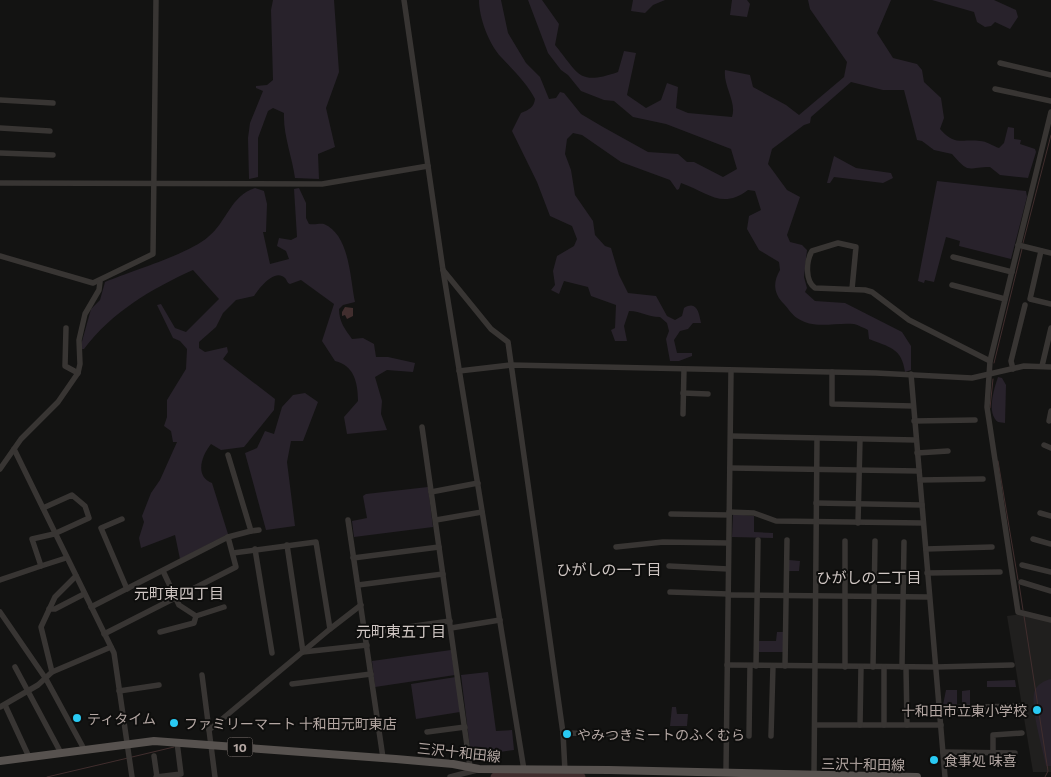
<svg xmlns="http://www.w3.org/2000/svg" width="1051" height="777" viewBox="0 0 1051 777" font-family="Commissioner,'Noto Sans JP',sans-serif">
  <rect width="100%" height="100%" fill="#131312"/>
  <!-- built -->
  <path fill="#201f1e" d="M 1021,614 L 1051,622 L 1051,772 L 1033,772 L 1007,616 Z"/>
  <!-- green -->
  <g fill="#28222b">
    <path d="M 273,0 L 334,0 L 339,72 L 326,108 L 335,147 L 318,154 L 319,179 L 295,178 C 292,156 283,135 284,113 L 273,108 L 268,111 L 258,138 L 258,177 L 249,179 L 248,138 L 250,123 L 263,91 L 256,88 L 256,86 L 267,85 L 273,80 L 271,10 Z"/>
    <path d="M 479,0 L 501,0 L 508,33 L 526,63 L 540,77 L 549,99 L 556,98 L 560,92 L 564,93 L 581,114 L 603,127 L 648,152 L 678,154 L 687,162 L 694,162 L 723,177 L 737,169 L 731,149 L 666,124 L 633,117 L 614,101 L 604,100 L 581,91 L 568,75 L 561,70 L 548,53 L 528,0 L 542,0 L 559,24 L 555,45 C 579,74 578,86 618,72 L 624,51 L 636,53 L 627,95 L 646,108 L 661,100 L 667,83 L 678,87 L 676,108 L 688,113 L 732,117 C 737,102 723,86 725,70 L 750,75 L 753,87 L 786,105 L 799,115 L 844,77 L 847,62 L 810,9 L 808,0 L 891,0 L 877,33 L 893,58 L 917,64 L 922,70 L 924,82 L 941,98 L 944,118 L 940,129 C 955,146 960,139 980,141 C 986,141 993,146 999,148 L 1004,143 L 1008,127 L 1014,128 L 1014,139 L 1021,140 L 1020,144 L 1035,149 L 1036,152 L 1028,178 L 1000,175 L 990,167 C 967,167 970,175 952,154 L 934,150 L 922,141 L 917,140 L 904,90 L 883,90 L 851,82 L 811,117 L 810,123 L 804,125 L 772,149 L 768,164 L 787,190 L 800,197 L 787,235 L 790,242 L 802,245 L 807,250 L 804,277 L 807,288 L 805,292 L 815,301 L 845,303 L 902,332 L 911,346 L 911,370 L 905,372 C 902,348 889,347 869,339 L 868,330 C 864,328 858,325 854,324 C 835,322 814,330 797,318 C 792,315 788,308 784,304 C 773,293 773,282 780,270 L 779,262 L 759,250 L 747,229 L 749,216 L 761,210 L 755,191 L 748,190 C 722,210 707,192 681,183 L 679,189 L 677,190 L 670,180 L 621,162 L 582,135 L 573,133 L 567,139 L 565,154 L 571,170 L 575,195 L 593,221 L 595,235 L 605,246 L 611,248 L 619,275 L 628,293 L 656,296 L 667,316 L 675,320 L 682,316 L 684,308 C 697,300 699,313 701,323 L 693,323 L 688,329 L 680,331 L 674,340 L 677,353 L 692,353 L 692,356 L 679,361 L 670,361 L 666,339 L 669,331 L 667,323 L 660,317 C 646,317 642,311 629,311 L 624,326 L 627,341 L 615,341 L 611,330 L 615,328 L 616,305 L 591,296 L 588,287 L 564,281 L 559,294 L 551,290 L 555,285 L 553,271 L 557,256 L 574,246 L 577,239 L 572,226 L 550,216 L 537,182 L 512,131 L 521,113 C 529,110 534,107 535,99 C 527,83 513,70 501,57 C 489,44 479,18 479,0 Z"/>
    <path d="M 633,0 L 665,0 L 653,5 L 645,13 L 631,11 Z"/>
    <path d="M 732,0 L 747,0 L 750,4 L 747,17 L 730,15 Z"/>
    <path d="M 932,0 L 994,0 L 1016,10 L 1018,17 L 1010,29 L 995,22 L 991,26 L 985,27 L 977,22 L 974,12 Z"/>
    <path d="M 834,156 L 856,168 L 891,173 L 893,178 L 883,183 L 834,177 L 830,183 L 827,183 Z"/>
    <path d="M 937,181 L 1026,191 L 1027,197 L 1011,259 L 959,246 L 960,241 L 946,237 L 934,282 L 925,280 L 924,283 L 918,281 Z"/>
    <path d="M 255,188 L 264,191 L 267,204 L 266,232 L 263,232 L 270,264 L 289,259 L 286,251 L 277,246 L 279,238 L 291,240 L 297,237 L 294,189 L 299,188 L 306,203 L 306,218 L 309,224 C 315,225 320,223 324,224 C 350,235 350,279 355,302 L 343,305 L 339,309 C 339,322 345,329 352,339 L 363,338 L 374,344 L 376,357 L 388,357 L 415,363 L 413,372 L 387,370 L 375,377 L 382,401 L 381,414 L 387,430 L 347,434 L 344,417 L 358,401 C 358,383 354,365 335,361 L 322,341 L 334,304 L 301,280 L 290,284 C 287,283 287,280 285,278 C 274,268 259,289 254,296 L 236,300 L 223,313 L 216,327 L 199,342 L 199,348 L 205,352 L 227,347 L 228,352 L 223,359 L 275,399 L 274,410 L 244,447 L 221,450 L 211,444 C 202,455 194,476 212,483 L 228,534 L 180,559 L 175,535 L 141,548 L 139,538 L 144,522 L 142,516 L 151,493 L 160,480 L 177,442 L 173,442 L 171,431 L 164,426 L 167,417 L 167,400 L 186,369 L 187,349 L 180,341 L 173,338 L 157,305 L 161,304 L 175,328 L 186,332 L 219,299 L 193,270 C 151,289 112,312 84,349 L 80,349 L 81,345 L 91,309 L 100,300 L 105,282 C 131,271 189,254 208,237 C 227,222 230,196 255,188 Z"/>
    <path d="M 998,377 L 1002,378 L 1006,385 L 1005,423 L 998,422 C 986,413 994,389 998,377 Z"/>
    <path d="M 305,393 L 318,402 L 303,441 L 291,441 L 287,462 L 295,526 L 266,530 L 245,453 L 257,448 L 265,431 L 274,434 L 282,407 L 293,395 Z"/>
    <path d="M 428,487 L 433,527 L 354,537 L 352,521 L 367,518 L 363,496 L 366,494 Z"/>
    <path d="M 733,514 L 754,516 L 754,532 L 773,533 L 773,538 L 732,537 Z"/>
    <path d="M 789,560 L 800,561 L 799,571 L 788,571 Z"/>
    <path d="M 777,632 L 783,632 L 783,652 L 758,652 L 758,641 L 776,641 Z"/>
    <path d="M 451,650 L 455,675 L 375,687 L 372,661 Z"/>
    <path d="M 488,672 L 496,731 L 512,730 L 514,750 L 471,756 L 461,675 Z"/>
    <path d="M 456,677 L 460,712 L 416,719 L 411,684 Z"/>
    <path d="M 1051,679 L 1051,766 L 1046,766 C 1043,749 1029,705 1035,690 C 1037,685 1045,680 1051,679 Z"/>
    <path d="M 1015,680 L 1016,687 L 987,687 L 987,681 Z"/>
    <path d="M 946,690 L 957,690 L 957,705 L 943,705 Z"/>
    <path d="M 970,690 L 970,705 L 962,705 L 962,691 Z"/>
    <path d="M 672,707 L 676,707 L 677,714 L 688,714 L 687,726 L 670,726 Z"/>
  </g>
  <!-- water -->
  <path fill="#412e2e" d="M 345,307 L 353,308 L 353,316 L 347,319 L 345,315 L 342,316 L 342,312 Z"/>
  <g fill="none" stroke-linecap="round" stroke-linejoin="round">
    <!-- stream -->
    <g stroke="#412e2e" stroke-width="1">
      <path d="M 1023,243 L 1051,135"/>
      <path d="M 994,363 L 1022,249"/>
      <path d="M 990,408 L 993,379"/>
      <path d="M 998,461 L 1018,580"/>
      <path d="M 1019,584 L 1023,610"/>
      <path d="M 1024,616 L 1048,771 L 1045,777"/>
      <path d="M 132,757 L 174,747"/>
      <path d="M 47,777 L 128,758"/>
    </g>
    <!-- river -->
    <path stroke="#412e2e" stroke-width="9" d="M 495,777 L 581,777"/>
    <!-- minor -->
    <g stroke="#383533" stroke-width="5.5">
      <path d="M 404,0 L 443,270 L 524,770"/>
      <path d="M 1000,63 L 1051,75"/>
      <path d="M 995,89 L 1051,101"/>
      <path d="M 0,100 L 53,103"/>
      <path d="M 1051,112 L 990,361 L 987,407 L 1018,612 L 1051,620"/>
      <path d="M 0,128 L 50,131"/>
      <path d="M 0,153 L 53,155"/>
      <path d="M 0,183 L 322,184 L 428,166"/>
      <path d="M 1018,245 L 1051,253"/>
      <path d="M 1041,251 L 1030,299 L 1051,304"/>
      <path d="M 0,256 L 93,283 L 153,254 L 156,0"/>
      <path d="M 953,257 L 1012,272"/>
      <path d="M 443,270 L 491,329 L 508,342 L 563,733 L 565,771"/>
      <path d="M 952,285 L 1005,299"/>
      <path d="M 852,289 L 856,247 L 838,243 L 812,251 C 806,261 805,281 815,288 L 865,290 L 872,292 L 909,320 L 990,361"/>
      <path d="M 66,328 L 65,366 L 78,373"/>
      <path d="M 1042,366 L 1051,328"/>
      <path d="M 1013,369 L 1011,361 L 1025,305"/>
      <path d="M 459,371 L 511,365 L 876,373 L 972,378 L 1024,366 L 1051,367"/>
      <path d="M 832,372 L 832,404 L 913,406"/>
      <path d="M 911,374 L 945,777"/>
      <path d="M 683,393 L 708,394"/>
      <path d="M 683,414 L 684,369"/>
      <path d="M 914,421 L 975,420"/>
      <path d="M 1049,421 L 1051,411"/>
      <path d="M 422,427 L 470,767"/>
      <path d="M 731,436 L 916,440"/>
      <path d="M 1044,445 L 1051,448"/>
      <path d="M 14,449 L 114,653 L 132,777"/>
      <path d="M 917,453 L 948,451"/>
      <path d="M 730,468 L 919,471"/>
      <path d="M 0,469 L 21,439 L 58,402 L 78,373 L 80,364 L 79,340 L 85,314 L 99,290 L 100,282"/>
      <path d="M 920,480 L 983,479"/>
      <path d="M 431,492 L 478,483"/>
      <path d="M 816,503 L 922,505"/>
      <path d="M 43,508 L 72,495 L 85,506 L 89,518 L 54,534 L 32,539 L 41,566 L 66,558"/>
      <path d="M 729,512 L 754,513 L 776,521 L 923,523"/>
      <path d="M 1040,513 L 1051,516"/>
      <path d="M 671,514 L 729,515"/>
      <path d="M 122,519 L 101,528 L 127,589"/>
      <path d="M 348,520 L 383,758"/>
      <path d="M 436,520 L 482,512"/>
      <path d="M 858,523 L 860,439"/>
      <path d="M 251,531 L 259,530"/>
      <path d="M 228,537 L 251,531 L 228,455"/>
      <path d="M 1033,539 L 1051,544"/>
      <path d="M 287,545 L 303,652 L 367,645"/>
      <path d="M 616,547 L 663,542 L 728,543"/>
      <path d="M 255,549 L 272,653"/>
      <path d="M 926,549 L 992,547"/>
      <path d="M 233,553 L 316,542 L 330,629 L 361,605"/>
      <path d="M 353,558 L 439,547"/>
      <path d="M 1022,565 L 1051,572"/>
      <path d="M 669,566 L 728,569"/>
      <path d="M 927,573 L 1000,572"/>
      <path d="M 0,580 L 41,566"/>
      <path d="M 1021,582 L 1051,591"/>
      <path d="M 358,585 L 443,574"/>
      <path d="M 670,592 L 728,594"/>
      <path d="M 728,595 L 929,597"/>
      <path d="M 91,607 L 228,537 L 236,567 L 104,634"/>
      <path d="M 49,609 L 55,609 L 84,594"/>
      <path d="M 0,612 L 46,679 L 84,749"/>
      <path d="M 196,616 L 224,607"/>
      <path d="M 451,628 L 500,620"/>
      <path d="M 160,632 L 194,623 L 196,616 L 179,605 L 163,571"/>
      <path d="M 365,633 L 450,621"/>
      <path d="M 727,665 L 936,667 L 1012,665"/>
      <path d="M 756,666 L 758,540"/>
      <path d="M 785,666 L 787,540"/>
      <path d="M 15,667 L 61,753"/>
      <path d="M 845,667 L 845,541"/>
      <path d="M 873,667 L 875,541"/>
      <path d="M 902,667 L 904,542"/>
      <path d="M 906,667 L 907,725"/>
      <path d="M 52,672 L 41,627 L 55,597 L 76,576"/>
      <path d="M 202,675 L 209,730"/>
      <path d="M 292,684 L 371,674"/>
      <path d="M 119,691 L 159,685"/>
      <path d="M 5,705 L 29,757"/>
      <path d="M 0,707 L 38,685 L 52,672 L 111,647"/>
      <path d="M 940,708 L 1019,706"/>
      <path d="M 815,725 L 941,725"/>
      <path d="M 860,725 L 861,667"/>
      <path d="M 884,725 L 884,667"/>
      <path d="M 427,732 L 465,727"/>
      <path d="M 563,733 L 619,734"/>
      <path d="M 749,736 L 750,666"/>
      <path d="M 771,736 L 773,666"/>
      <path d="M 943,752 L 1015,753"/>
      <path d="M 993,753 L 993,735 L 1022,733"/>
      <path d="M 154,756 L 157,777"/>
      <path d="M 726,772 L 731,371"/>
      <path d="M 814,775 L 817,439"/>
      <path d="M 156,777 L 181,774 L 177,742"/>
      <path d="M 215,777 L 209,730 L 330,629"/>
      <path d="M 450,777 L 477,770"/>
    </g>
    <!-- major -->
    <path stroke="#57524f" stroke-width="8" d="M 0,761 L 154,741 L 396,759 L 453,764 L 479,769 L 609,770 L 917,777"/>
  </g>
  <!-- markers -->
  <g fill="#29caf4" stroke="#0e0e0d" stroke-width="2">
    <circle cx="1037" cy="710" r="5"/>
    <circle cx="77" cy="718" r="5"/>
    <circle cx="174" cy="723" r="5"/>
    <circle cx="567" cy="734" r="5"/>
    <circle cx="934" cy="760" r="5"/>
  </g>
  <g text-anchor="middle" dominant-baseline="central" stroke-width="4" stroke-linejoin="round" paint-order="stroke">
    <!-- shield labels -->
    <rect fill="#0e0e0d" stroke="#827976" stroke-width="1" x="227.5" y="737.5" width="25" height="19" rx="4"/>
    <g font-size="12" font-weight="bold" fill="#b4a7a3">
      <text x="240" y="747">10</text>
    </g>
    <!-- poi labels -->
    <g font-size="14" fill="#b4a7a3" stroke="#0e0e0d" text-anchor="start">
      <text x="1027" y="710" text-anchor="end">十和田市立東小学校</text>
      <text x="87" y="718">ティタイム</text>
      <text x="184" y="723">ファミリーマート 十和田元町東店</text>
      <text x="577" y="734">やみつきミートのふくむら</text>
      <text x="944" y="760">食事処 味喜</text>
    </g>
    <!-- street labels -->
    <g font-size="14" fill="#b4a7a3" stroke="#0e0e0d">
      <text transform="translate(459 752) rotate(6)">三沢十和田線</text>
      <text transform="translate(863 764) rotate(1)">三沢十和田線</text>
    </g>
    <!-- neighbourhood labels -->
    <g font-size="15" fill="#d0c7c4" stroke="#0e0e0d">
      <text x="609" y="569">ひがしの一丁目</text>
      <text x="869" y="577">ひがしの二丁目</text>
      <text x="179" y="593">元町東四丁目</text>
      <text x="401" y="631">元町東五丁目</text>
    </g>
  </g>
</svg>
